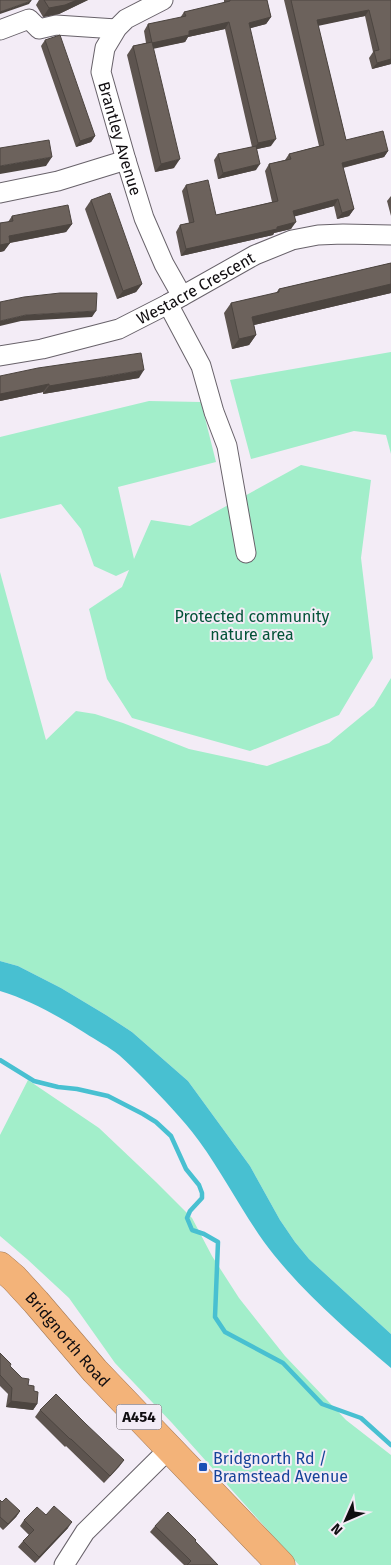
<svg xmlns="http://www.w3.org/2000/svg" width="391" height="1565" viewBox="0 0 391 1565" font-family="'Fira Sans',sans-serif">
  <rect width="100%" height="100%" fill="#f3ecf6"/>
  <!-- green -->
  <g fill="#a2eeca">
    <path d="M 391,352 L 391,454 L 386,435 L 354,431 L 251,459 L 230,380 Z"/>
    <path d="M 149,401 L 201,402 L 216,462 L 118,487 L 134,559 L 151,520 L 190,526 L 301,465 L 371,480 L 361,558 L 373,658 L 339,715 L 250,751 L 132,718 L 107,679 L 89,609 L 122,587 L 129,570 L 116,576 L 94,566 L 81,529 L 61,504 L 0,519 L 0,437 Z"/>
    <path d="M 0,572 L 46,740 L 76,711 L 95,714 L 123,723 L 189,749 L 267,766 L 329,743 L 374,706 L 391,678 L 391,1334 L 309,1259 L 295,1242 L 280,1220 L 250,1166 L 188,1081 L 132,1032 L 106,1015 L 61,988 L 18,966 L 0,961 Z"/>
    <path d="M 28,1080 L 99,1128 L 156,1182 L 192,1218 L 212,1256 L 239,1298 L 285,1356 L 346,1420 L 391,1455 L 391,1565 L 299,1565 L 172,1423 L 115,1363 L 69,1298 L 27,1259 L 0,1236 L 0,1135 Z"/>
  </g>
  <!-- water -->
  <path fill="#48c0d1" d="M 0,961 L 18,966 L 61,988 L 106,1015 L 132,1032 L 188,1081 L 250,1166 L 280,1220 L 295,1242 L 309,1259 L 391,1334 L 391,1368 C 350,1333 308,1297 274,1255 C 246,1220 226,1178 199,1141 C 183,1119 163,1099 144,1079 C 136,1071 128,1063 119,1055 C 109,1047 96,1040 85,1033 C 58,1016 30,1000 0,991 Z"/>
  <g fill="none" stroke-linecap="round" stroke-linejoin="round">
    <!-- stream -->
    <path stroke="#48c0d1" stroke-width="4.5" d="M 0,1060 L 34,1081 L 58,1087 L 77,1089 L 108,1096 L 143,1114 L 156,1122 L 171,1136 L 186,1169 L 199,1185 L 202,1193 L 202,1198 L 190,1211 L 187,1218 L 192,1230 L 204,1234 L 218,1242 L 215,1317 L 225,1332 L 283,1363 L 322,1404 L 361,1418 L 391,1445"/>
    <!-- minor casing -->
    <g stroke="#68626a" stroke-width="21">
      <g id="minor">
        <path id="s1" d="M 163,0 L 126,19 L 117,28 L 105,48 L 101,72 L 126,160 L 144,218 L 164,264 L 182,296"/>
        <path d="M 0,30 L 29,19 L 39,29 L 56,25 L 116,29"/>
        <path d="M 0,193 L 58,181 L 126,160"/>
        <path d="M 168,304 L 201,366 L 214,412 L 227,446 L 246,553"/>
        <path id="s2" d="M 0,356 L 42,349 L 119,329 L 168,304 L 255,255 L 292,240 L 318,235 L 343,234 L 391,235"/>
        <path d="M 64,1565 L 85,1532 L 170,1448"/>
      </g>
    </g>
    <!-- highway casing -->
    <g stroke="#a47954" stroke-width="29">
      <g id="highway">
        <path id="s3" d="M 0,1266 L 14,1278 L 36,1302 L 95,1371 L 281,1565"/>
      </g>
    </g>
    <!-- minor -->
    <use href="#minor" stroke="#fff" stroke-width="19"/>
    <!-- highway -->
    <use href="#highway" stroke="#f3b379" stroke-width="28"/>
  </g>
  <!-- wall -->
  <g fill="#5d544f">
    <path d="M 39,0 L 88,0 L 59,14 L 43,17 L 36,5 Z"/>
    <path d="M 224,0 L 267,0 L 271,17 L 266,24 L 250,28 L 271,146 L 257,149 L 256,170 L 218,179 L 214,160 L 218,154 L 252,147 L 225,29 L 188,37 L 185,42 L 153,48 L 174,168 L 155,172 L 127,55 L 133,46 L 146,43 L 144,31 L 148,24 L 180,18 L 184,12 L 224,3 Z"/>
    <path d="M 284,0 L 391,0 L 391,64 L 372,69 L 369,58 L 373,52 L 365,16 L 318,25 L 346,140 L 388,151 L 384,157 L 343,168 L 354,209 L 349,216 L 337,219 L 334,206 L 295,216 L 291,229 L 274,233 L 273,235 L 181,256 L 176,232 L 180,225 L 189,223 L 182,191 L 186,185 L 216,215 L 272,202 L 265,171 L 269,164 L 285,160 L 289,154 L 319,146 Z"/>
    <path d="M 45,40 L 95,136 L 91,142 L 76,147 L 41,46 Z"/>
    <path d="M 391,196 L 391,216 L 387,201 Z"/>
    <path d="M 91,200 L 142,284 L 136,292 L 117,299 L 85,209 Z"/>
    <path d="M 12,216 L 72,224 L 66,232 L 10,243 L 4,251 L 0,252 L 0,223 L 8,222 Z"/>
    <path d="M 391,263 L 391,293 L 254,325 L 256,335 L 249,345 L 232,349 L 224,313 L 231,303 L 276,293 L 279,289 Z"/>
    <path d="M 0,376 L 139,378 L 43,394 L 43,392 L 0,401 Z"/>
    <path d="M 0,1353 L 10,1366 L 34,1391 L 37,1404 L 33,1410 L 6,1407 L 8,1394 L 0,1386 Z"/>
    <path d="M 40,1410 L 124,1460 L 119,1467 L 104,1483 L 66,1446 L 65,1447 L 35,1417 Z"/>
    <path d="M 0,1500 L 2,1502 L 20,1511 L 16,1517 L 3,1530 L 0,1527 Z"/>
    <path d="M 46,1515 L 68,1528 L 35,1563 L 18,1547 L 23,1541 L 29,1535 L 20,1526 L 24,1520 Z"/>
    <path d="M 155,1526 L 195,1541 L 218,1565 L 184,1565 L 150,1532 Z"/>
  </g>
  <!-- shaded-wall -->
  <g fill="#4c4540">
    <path d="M 77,0 L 88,0 L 59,14 L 43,17 L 49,8 Z"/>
    <path d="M 31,1 L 29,4 L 0,14 L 0,12 Z"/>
    <path d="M 369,10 L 365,16 L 313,27 L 317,20 Z"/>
    <path d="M 271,17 L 266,24 L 244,30 L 249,23 Z"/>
    <path d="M 229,22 L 225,29 L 188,37 L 185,42 L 148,50 L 152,43 L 189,31 Z"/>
    <path d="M 391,59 L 391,64 L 372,69 L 377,63 Z"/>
    <path d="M 95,136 L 91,142 L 76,147 L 80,141 Z"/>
    <path d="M 276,139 L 271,146 L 253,150 L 258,143 Z"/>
    <path d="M 388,151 L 384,157 L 337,169 L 342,163 Z"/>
    <path d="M 52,157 L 46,166 L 0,174 L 0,166 Z"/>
    <path d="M 180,159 L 174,168 L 155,172 L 161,164 Z"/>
    <path d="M 260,164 L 256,170 L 218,179 L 223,173 Z"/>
    <path d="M 338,199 L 334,206 L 289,218 L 293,211 Z"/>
    <path d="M 354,209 L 349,216 L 337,219 L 342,213 Z"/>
    <path d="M 296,222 L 291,229 L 274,233 L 273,235 L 181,256 L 186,249 Z"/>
    <path d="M 72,224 L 66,232 L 3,244 L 9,236 Z"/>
    <path d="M 10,243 L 4,251 L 0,252 L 0,245 Z"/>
    <path d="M 142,284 L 136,292 L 117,299 L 123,291 Z"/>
    <path d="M 391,284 L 391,293 L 245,327 L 252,317 Z"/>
    <path d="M 96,311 L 92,317 L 21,321 L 0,326 L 0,321 L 26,315 Z"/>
    <path d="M 256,335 L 249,345 L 232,349 L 239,339 Z"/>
    <path d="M 144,370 L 139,378 L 43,394 L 49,386 Z"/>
    <path d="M 49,384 L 43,392 L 0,401 L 0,394 Z"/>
    <path d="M 11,1401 L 37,1404 L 33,1410 L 6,1407 Z"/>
    <path d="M 20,1511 L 16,1517 L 3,1530 L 8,1524 Z"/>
    <path d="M 72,1522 L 68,1528 L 35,1563 L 39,1557 Z"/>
  </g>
  <!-- building -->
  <g fill="#6c625c" stroke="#4c4540">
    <path d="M 0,0 L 31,0 L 31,1 L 0,12 Z"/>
    <path d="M 44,0 L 77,0 L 65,5 L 49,8 Z"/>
    <path d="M 230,0 L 267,0 L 271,17 L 249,23 L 276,139 L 258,143 L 229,22 L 189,31 L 189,35 L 152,43 L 148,24 L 186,16 L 184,12 L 230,1 Z"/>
    <path d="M 291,0 L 391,0 L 391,59 L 377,63 L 374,51 L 379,50 L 369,10 L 317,20 L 346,140 L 383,131 L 388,151 L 342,163 L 354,209 L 342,213 L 338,199 L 293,211 L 296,222 L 277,227 L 277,229 L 186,249 L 180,225 L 194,222 L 186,185 L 208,180 L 216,215 L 278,201 L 269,164 L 291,159 L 289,154 L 324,145 Z"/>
    <path d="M 60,35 L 95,136 L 80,141 L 45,40 Z"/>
    <path d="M 152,42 L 180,159 L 161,164 L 133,46 Z"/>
    <path d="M 49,140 L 52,157 L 0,166 L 0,148 Z"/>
    <path d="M 256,146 L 260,164 L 223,173 L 218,154 Z"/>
    <path d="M 110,193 L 142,284 L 123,291 L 91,200 Z"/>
    <path d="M 68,205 L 72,224 L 9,236 L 10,243 L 0,245 L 0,223 L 13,221 L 12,216 Z"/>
    <path d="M 391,263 L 391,284 L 252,317 L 256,335 L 239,339 L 231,303 L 279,292 L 279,289 Z"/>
    <path d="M 60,293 L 97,293 L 96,311 L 26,315 L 0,321 L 0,302 L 24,297 Z"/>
    <path d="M 141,353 L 144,370 L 49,386 L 49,384 L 0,394 L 0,376 L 38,368 Z"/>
    <path d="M 0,1353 L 11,1364 L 10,1366 L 22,1378 L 29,1379 L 28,1385 L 34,1386 L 34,1391 L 38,1392 L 37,1404 L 11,1401 L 12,1388 L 0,1375 Z"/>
    <path d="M 56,1394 L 86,1424 L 124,1460 L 110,1476 L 71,1439 L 70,1439 L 40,1410 Z"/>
    <path d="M 6,1498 L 20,1511 L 8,1524 L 0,1517 L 0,1500 L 2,1502 Z"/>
    <path d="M 54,1506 L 72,1522 L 39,1557 L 23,1541 L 34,1530 L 24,1520 L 37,1507 L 46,1515 Z"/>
    <path d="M 168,1512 L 196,1540 L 195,1541 L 218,1565 L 187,1565 L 191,1561 L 155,1526 Z"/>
  </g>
  <!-- markers -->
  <rect fill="#1a4fb4" stroke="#f3ecf6" stroke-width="2" x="198" y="1462" width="10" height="10" rx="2.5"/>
  <g text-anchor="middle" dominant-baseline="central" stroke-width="4" stroke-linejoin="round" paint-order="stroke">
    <!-- shield labels -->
    <rect fill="#f3ecf6" stroke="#545055" stroke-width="1" x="116.5" y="1404.5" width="45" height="25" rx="4"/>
    <g font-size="15" font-weight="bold" fill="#100d10">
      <text x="139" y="1417">A454</text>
    </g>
    <!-- street labels -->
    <g font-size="16" fill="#100d10" stroke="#f3ecf6">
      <text stroke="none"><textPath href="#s1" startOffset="171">Brantley Avenue</textPath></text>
      <text stroke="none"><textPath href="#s2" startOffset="209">Westacre Crescent</textPath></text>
      <text stroke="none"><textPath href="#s3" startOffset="100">Bridgnorth Road</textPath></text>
    </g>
    <!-- park labels -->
    <g font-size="16" fill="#035238" stroke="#f3ecf6">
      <text x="252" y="616">Protected community<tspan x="252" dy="18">nature area</tspan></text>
    </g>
    <!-- transit labels -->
    <g font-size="16" fill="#164399" stroke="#f3ecf6" text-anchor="start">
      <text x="213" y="1458">Bridgnorth Rd /<tspan x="213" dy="18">Bramstead Avenue</tspan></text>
    </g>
  </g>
  <!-- north arrow -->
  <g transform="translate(346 1520) rotate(225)" stroke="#f3ecf6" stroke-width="4" paint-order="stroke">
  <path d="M0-4L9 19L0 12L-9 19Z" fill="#100d10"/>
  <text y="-8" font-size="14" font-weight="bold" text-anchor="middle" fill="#100d10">N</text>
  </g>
</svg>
